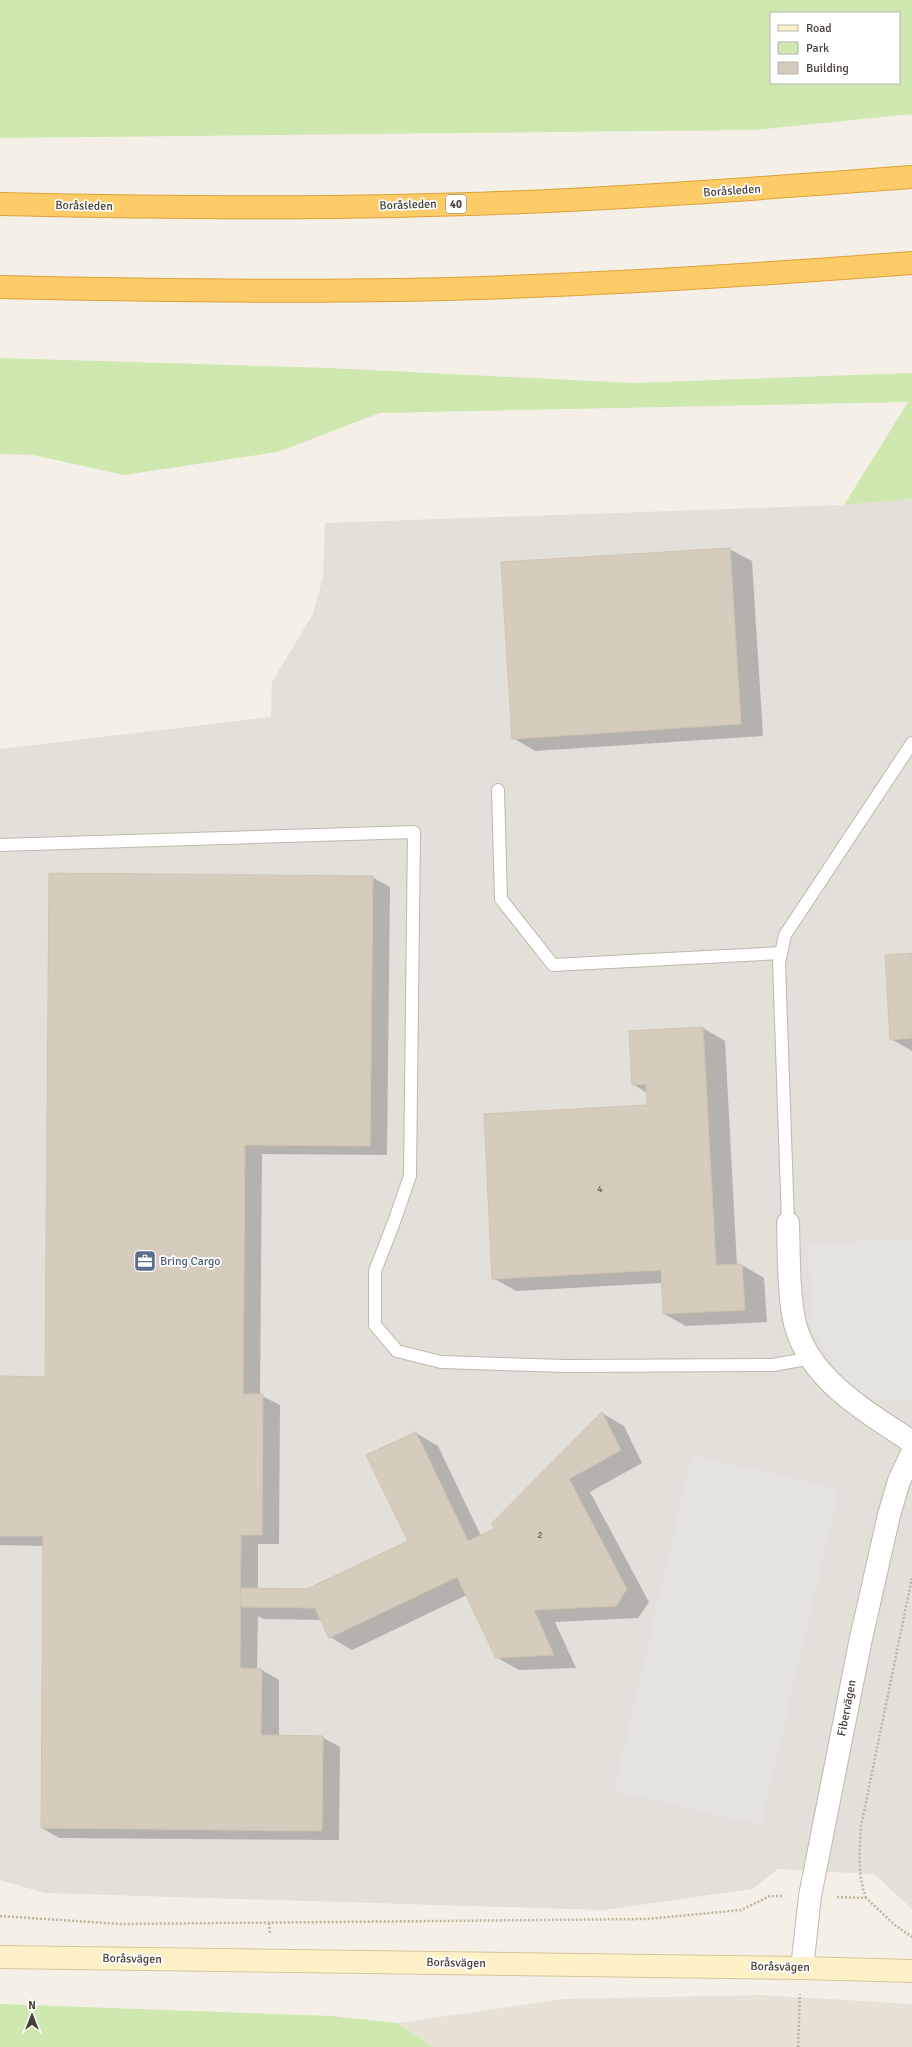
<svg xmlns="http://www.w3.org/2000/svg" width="912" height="2047" viewBox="0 0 912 2047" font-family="Signika,sans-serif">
  <rect width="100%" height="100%" fill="#f4f0e8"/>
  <!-- residential -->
  <path fill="#e8e2d6" d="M 760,1995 L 912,2004 L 912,2047 L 433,2047 L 397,2023 L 563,1999 Z"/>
  <!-- industrial -->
  <path fill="#e3dfd9" d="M 912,499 L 912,1909 L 874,1874 L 778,1869 L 752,1889 L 604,1910 L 45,1893 L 0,1880 L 0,749 L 271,717 L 272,682 L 313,614 L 323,577 L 325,523 L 844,505 Z"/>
  <!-- green -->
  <g fill="#cfe8b0" fill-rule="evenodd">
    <path d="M 0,0 L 912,0 L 912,114 L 754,130 L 0,138 ZM 771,13 L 899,13 L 899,83 L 771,83 Z"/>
    <path d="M 0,358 L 330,368 L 632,383 L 912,373 L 912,499 L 844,505 L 908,402 L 380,413 L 278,452 L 124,475 L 33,455 L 0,454 Z"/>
    <path d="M 0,2004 L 331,2016 L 397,2023 L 433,2047 L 0,2047 Z"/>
  </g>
  <!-- parking -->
  <g fill="#e5e3df">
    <path d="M 912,1239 L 912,1401 L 870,1399 L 847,1383 L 812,1329 L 808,1244 Z"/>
    <path d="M 692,1455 L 839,1489 L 761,1825 L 614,1791 Z"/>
  </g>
  <!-- shadow -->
  <g fill="#0003">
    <path d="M 729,549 L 752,561 L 763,736 L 535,751 L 513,738 Z"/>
    <path d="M 372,877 L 390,887 L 387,1155 L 262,1154 L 260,1395 L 280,1405 L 279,1544 L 258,1544 L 258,1589 L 307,1590 L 409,1542 L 416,1433 L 438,1446 L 481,1536 L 495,1530 L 602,1413 L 624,1426 L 642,1463 L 590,1492 L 649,1602 L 638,1618 L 555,1622 L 576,1668 L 519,1670 L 496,1657 L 467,1595 L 352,1650 L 330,1637 L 322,1620 L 264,1619 L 258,1616 L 257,1670 L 262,1670 L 279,1680 L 279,1737 L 322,1737 L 340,1747 L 339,1840 L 59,1838 L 42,1828 L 44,1546 L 0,1545 L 0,1377 L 46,1378 Z"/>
    <path d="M 912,954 L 912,1051 L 891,1039 Z"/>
    <path d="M 703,1028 L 725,1041 L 737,1265 L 742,1265 L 764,1278 L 767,1322 L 686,1326 L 664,1314 L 662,1283 L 516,1291 L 493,1278 L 648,1106 L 647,1093 L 633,1084 L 630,1032 Z"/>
  </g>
  <!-- building -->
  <g fill="#d5ccbd" stroke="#d0c4b0">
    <path d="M 730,548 L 741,724 L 512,739 L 501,562 Z"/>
    <path d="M 49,873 L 373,876 L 370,1146 L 245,1145 L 243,1394 L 263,1394 L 262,1535 L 241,1535 L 240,1668 L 262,1669 L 261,1735 L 323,1736 L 322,1831 L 41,1828 L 43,1536 L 0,1536 L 0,1376 L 45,1377 Z"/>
    <path d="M 912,953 L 912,1038 L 890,1040 L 885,955 Z"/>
    <path d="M 703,1027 L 716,1265 L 742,1264 L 745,1310 L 663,1314 L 661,1270 L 492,1279 L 484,1114 L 647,1105 L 646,1084 L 632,1085 L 629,1031 Z"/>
    <path d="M 602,1412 L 621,1450 L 569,1479 L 627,1589 L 616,1606 L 534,1610 L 554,1655 L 496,1658 L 457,1577 L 329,1638 L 315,1608 L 241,1607 L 241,1588 L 307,1589 L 408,1541 L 366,1455 L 416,1432 L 468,1541 L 494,1529 L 492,1523 Z"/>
  </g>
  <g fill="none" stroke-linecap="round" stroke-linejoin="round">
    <!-- lane casing -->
    <g stroke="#bfb8aa" stroke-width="14">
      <g id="lane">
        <path d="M 498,790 L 501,899 L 553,965 L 781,953"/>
        <path d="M 0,845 L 414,832 L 410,1176 L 394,1222 L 375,1271 L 375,1325 L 397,1351 L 441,1362 L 566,1366 L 773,1365 L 812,1358"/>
        <path d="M 788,1223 L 779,963 L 785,935 L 912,743"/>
      </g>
    </g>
    <!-- street casing -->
    <g stroke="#bfb8aa" stroke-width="24">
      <g id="street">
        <path d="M 788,1223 C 789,1253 788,1285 793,1314 C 803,1377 865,1410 912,1442"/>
        <path d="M 802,1968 L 810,1896 L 860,1643 L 889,1515 L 899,1481 L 912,1453"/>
      </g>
    </g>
    <!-- secondary casing -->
    <g stroke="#d4c498" stroke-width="24">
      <path id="secondary" d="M 0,1957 L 802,1968 L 912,1971"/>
    </g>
    <!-- highway casing -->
    <g stroke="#dda138" stroke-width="24">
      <g id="highway">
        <path d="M 0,204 C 131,207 263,209 394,206 C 567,203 740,190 912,177"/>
        <path d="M 0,287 C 133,290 266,292 399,290 C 570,287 741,276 912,263"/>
      </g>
    </g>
    <!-- path -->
    <g stroke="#c1b49b" stroke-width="2.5" stroke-dasharray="2 2" stroke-linecap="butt">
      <path d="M 837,1897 L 866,1898 L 896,1926 L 912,1937"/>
      <path d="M 866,1898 C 857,1874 860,1850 861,1826 L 912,1578"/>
      <path d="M 0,1916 L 120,1924 L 647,1919 L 741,1910 L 770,1896 L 784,1896"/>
      <path d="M 269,1923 L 270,1934"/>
      <path d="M 798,2047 L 800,1994"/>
    </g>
    <!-- lane -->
    <use href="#lane" stroke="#fff" stroke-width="12"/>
    <!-- street -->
    <use href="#street" stroke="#fff" stroke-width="22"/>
    <!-- secondary -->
    <use href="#secondary" stroke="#fef1c7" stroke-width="22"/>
    <!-- highway -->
    <use href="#highway" stroke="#fdcc69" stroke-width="22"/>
  </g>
  <!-- icons -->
  <defs>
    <g id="office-square" transform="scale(1.15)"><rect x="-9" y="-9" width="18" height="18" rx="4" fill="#5c6f8a" stroke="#fff"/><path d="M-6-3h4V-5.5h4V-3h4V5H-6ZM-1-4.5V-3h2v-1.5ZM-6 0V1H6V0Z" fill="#fff"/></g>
  </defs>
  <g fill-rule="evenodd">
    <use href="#office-square" x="145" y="1261"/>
  </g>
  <g text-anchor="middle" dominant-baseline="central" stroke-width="3.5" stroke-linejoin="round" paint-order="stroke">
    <!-- number labels -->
    <g font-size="10" fill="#6a6358">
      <text x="600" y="1189">4</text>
      <text x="540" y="1535">2</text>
    </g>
    <!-- shield labels -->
    <rect fill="#fff" stroke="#7e7972" stroke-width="1" x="446" y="195" width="20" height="18" rx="3"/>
    <g font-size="11" font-weight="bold" fill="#474036">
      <text x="456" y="204">40</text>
    </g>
    <!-- street labels -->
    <g font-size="12" fill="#474036" stroke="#fff">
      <text transform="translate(732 191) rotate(-4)">Boråsleden</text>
      <text transform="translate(408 205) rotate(-2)">Boråsleden</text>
      <text transform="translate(84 206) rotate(1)">Boråsleden</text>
      <text transform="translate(847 1708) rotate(-79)">Fibervägen</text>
      <text transform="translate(132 1959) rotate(1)">Boråsvägen</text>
      <text transform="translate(456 1963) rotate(1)">Boråsvägen</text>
      <text transform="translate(780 1967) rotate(1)">Boråsvägen</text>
    </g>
    <!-- service labels -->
    <g font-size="12" fill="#4e5e75" stroke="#fff" text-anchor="start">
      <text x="160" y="1261">Bring Cargo</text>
    </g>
  </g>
  <!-- legend -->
  <rect x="770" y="12" width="130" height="72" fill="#ffffff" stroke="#b5b3af"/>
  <rect x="778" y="25" width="20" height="6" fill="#fef1c7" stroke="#b5b3af"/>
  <text x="806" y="32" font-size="12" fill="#474036">Road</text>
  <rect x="778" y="42" width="20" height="12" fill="#cfe8b0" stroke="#b5b3af"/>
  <text x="806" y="52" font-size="12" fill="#474036">Park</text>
  <rect x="778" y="62" width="20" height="12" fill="#d5ccbd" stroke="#b5b3af"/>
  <text x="806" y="72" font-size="12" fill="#474036">Building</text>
  <!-- north arrow -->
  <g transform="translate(32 2015)" stroke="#ffffff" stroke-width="3" paint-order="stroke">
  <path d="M0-3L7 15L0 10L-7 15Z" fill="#474036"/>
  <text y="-6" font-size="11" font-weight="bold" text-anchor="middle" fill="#474036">N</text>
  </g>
</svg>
